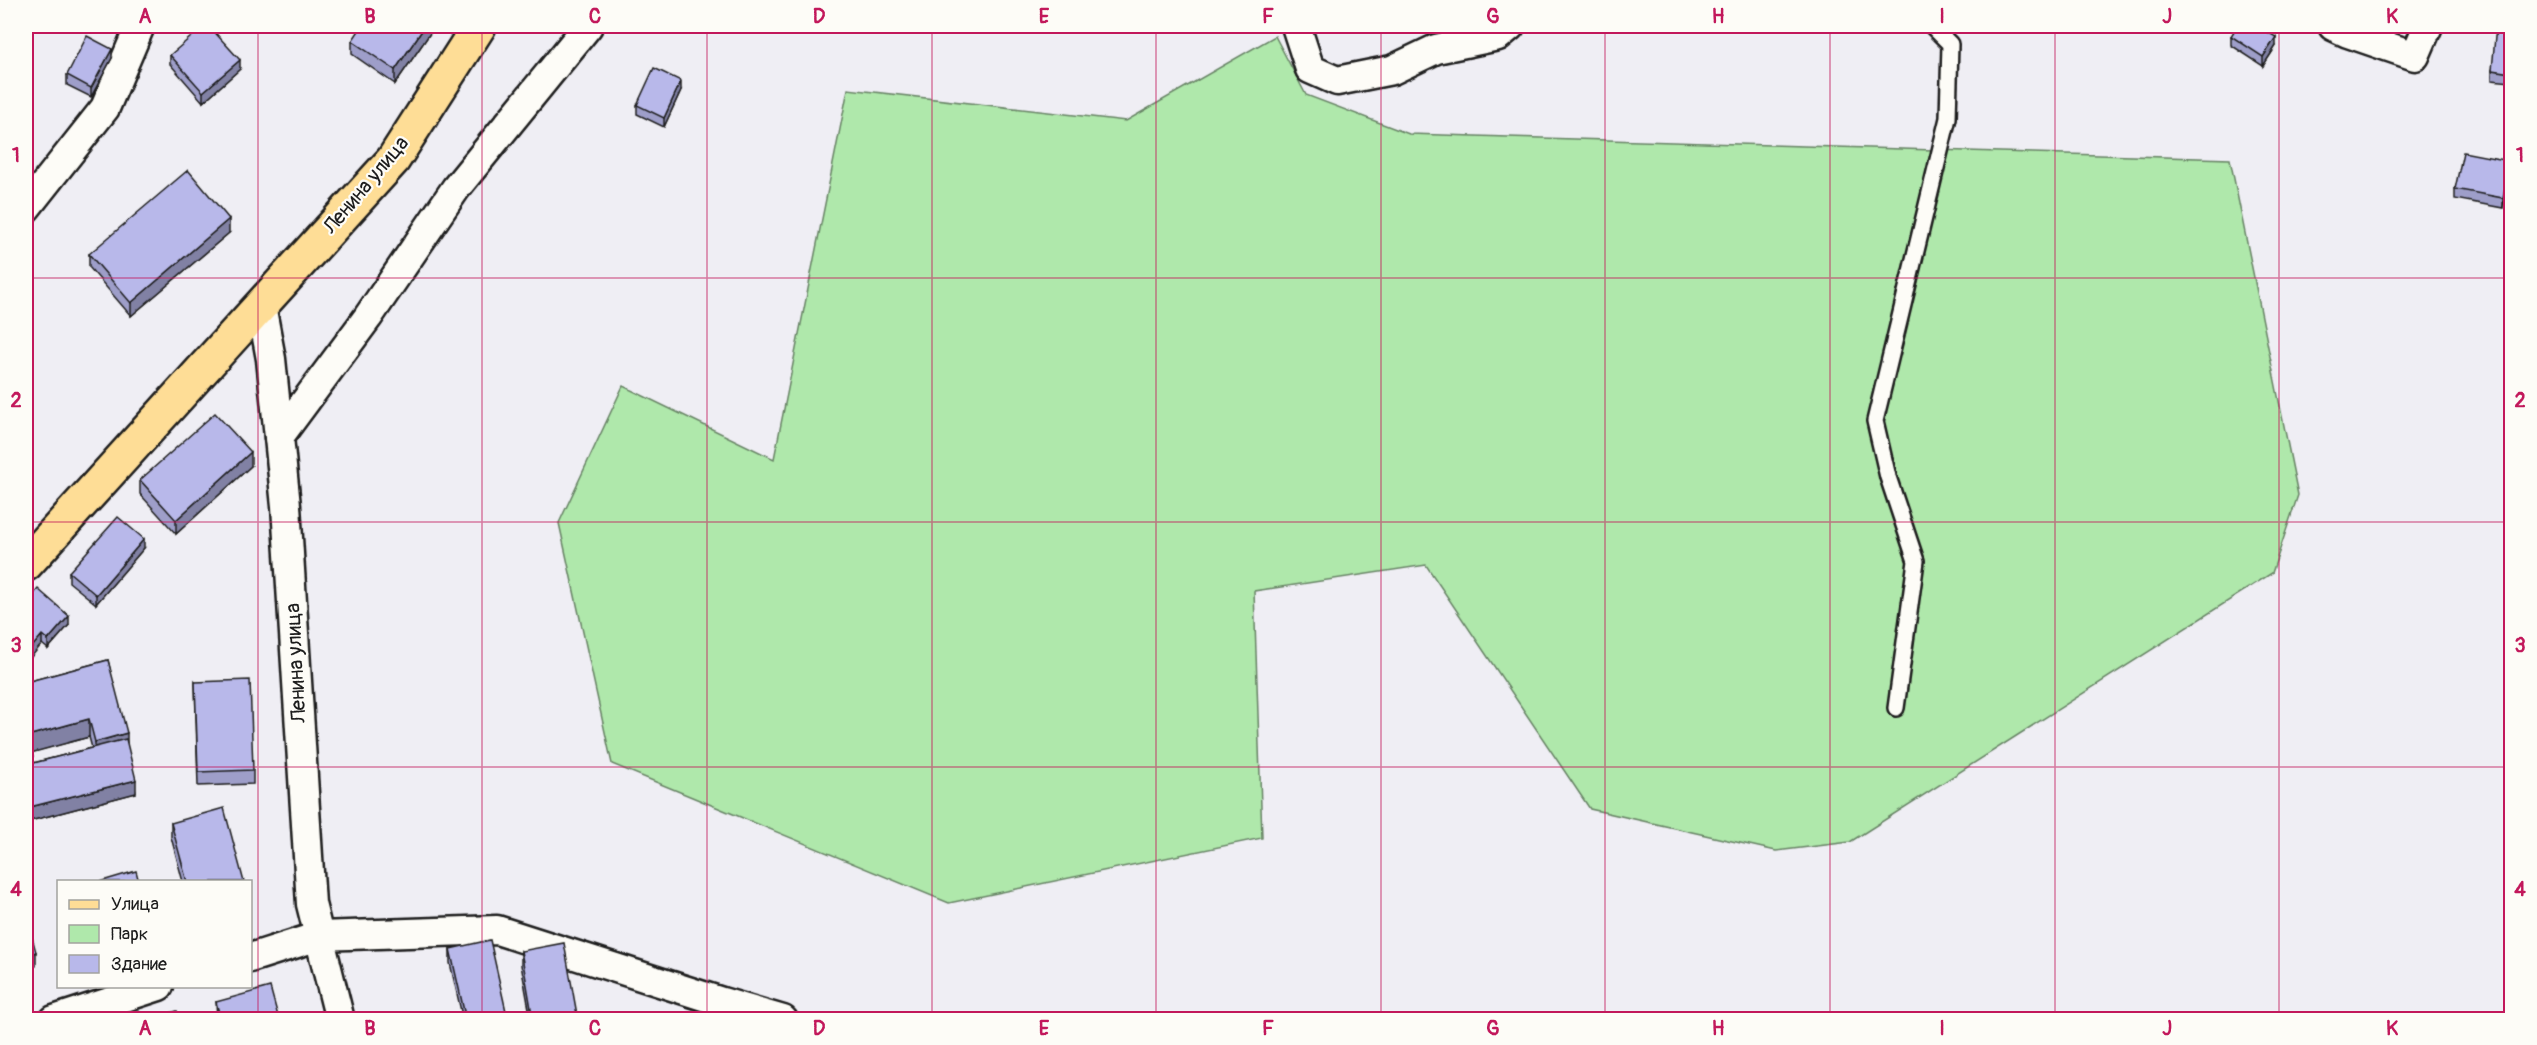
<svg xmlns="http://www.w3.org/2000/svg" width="2537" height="1045" viewBox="0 0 2537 1045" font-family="Pangolin,sans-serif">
  <rect width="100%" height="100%" fill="#efeef4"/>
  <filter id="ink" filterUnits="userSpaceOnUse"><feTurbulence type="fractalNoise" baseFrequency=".0167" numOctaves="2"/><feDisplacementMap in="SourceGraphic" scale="12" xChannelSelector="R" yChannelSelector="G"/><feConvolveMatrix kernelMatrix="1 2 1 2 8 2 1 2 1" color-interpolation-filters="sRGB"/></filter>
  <g filter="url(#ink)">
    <!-- green -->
    <path fill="#afe8ab" stroke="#668264" stroke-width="1.5" d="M 1275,36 L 1306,95 L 1409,134 L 2230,159 L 2298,495 L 2272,573 L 1850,842 L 1776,851 L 1590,809 L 1426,565 L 1254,591 L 1262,838 L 949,903 L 612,764 L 559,523 L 623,386 L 774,459 L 848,89 L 1126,121 Z"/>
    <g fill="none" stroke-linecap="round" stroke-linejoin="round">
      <!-- lane casing -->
      <g stroke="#1c1c1c" stroke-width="20">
        <path id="lane" d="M 1896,708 L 1916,561 L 1888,477 L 1875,421 L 1948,118 L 1950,44 L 1932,26"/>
      </g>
      <!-- street casing -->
      <g stroke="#1c1c1c" stroke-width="33">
        <g id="street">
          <path d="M 1296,26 L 1310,69 L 1337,81 L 1392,70 L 1436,49 L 1498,36 L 1510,26"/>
          <path d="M 2333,26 L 2348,33 L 2415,56 L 2428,26"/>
          <path d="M 26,208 L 105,108 L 140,26"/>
          <path d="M 261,305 L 271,359 L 286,506 L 311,904 L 340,1020"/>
          <path d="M 279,437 L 368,317 L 456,188 L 588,26"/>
          <path d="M 250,958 L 319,936 L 497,930 L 722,1002 L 783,1020"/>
          <path d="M 54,1020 L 159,986"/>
        </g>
      </g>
      <!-- primary casing -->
      <g stroke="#1c1c1c" stroke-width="38">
        <path id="primary" d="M 26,564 L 393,160 L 479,26"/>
      </g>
      <!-- lane -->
      <use href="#lane" stroke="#fdfcf7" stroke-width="15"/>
      <!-- street -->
      <use href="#street" stroke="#fdfcf7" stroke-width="28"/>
      <!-- primary -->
      <use href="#primary" stroke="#fedd96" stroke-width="33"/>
    </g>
    <!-- wall -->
    <g fill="#9e9ec9" stroke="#1c1c1c" stroke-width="1.5" fill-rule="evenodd">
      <path d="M 435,26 L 395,84 L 352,54 L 352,41 Z"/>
      <path d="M 2511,26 L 2511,82 L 2492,80 L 2492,70 Z"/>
      <path d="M 2231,36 L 2276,46 L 2263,66 L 2231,45 Z"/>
      <path d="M 170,55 L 240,69 L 203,102 L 170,64 Z"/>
      <path d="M 112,58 L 91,97 L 67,85 L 67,75 Z"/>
      <path d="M 681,90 L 664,127 L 637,114 L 637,105 Z"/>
      <path d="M 2510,171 L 2503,208 L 2455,199 L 2455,189 Z"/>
      <path d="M 229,233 L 131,316 L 89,267 L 89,254 Z"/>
      <path d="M 251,466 L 176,534 L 140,494 L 140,480 Z"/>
      <path d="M 144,548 L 96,604 L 69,582 L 69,572 Z"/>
      <path d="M 26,603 L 69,625 L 48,649 L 42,644 Z"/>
      <path d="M 108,660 L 127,746 L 136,793 L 26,822 L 26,682 ZM 89,737 L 92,748 L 33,763 L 32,752 Z"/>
      <path d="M 195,682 L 253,770 L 253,784 L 198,786 Z"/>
      <path d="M 171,823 L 244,882 L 183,882 L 171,837 Z"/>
      <path d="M 450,949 L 508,1020 L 463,1020 L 450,963 Z"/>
      <path d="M 521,951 L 578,1020 L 531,1020 L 521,965 Z"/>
      <path d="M 216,1002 L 279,1020 L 217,1020 Z"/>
    </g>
    <!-- shaded-wall -->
    <g fill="#8181a4" stroke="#1c1c1c" stroke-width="1.5">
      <path d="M 425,26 L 435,26 L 395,84 L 395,70 Z"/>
      <path d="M 2276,37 L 2276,46 L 2263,66 L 2263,57 Z"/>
      <path d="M 112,49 L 112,58 L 91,97 L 91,88 Z"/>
      <path d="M 240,60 L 240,69 L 203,102 L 203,92 Z"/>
      <path d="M 681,81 L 681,90 L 664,127 L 664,118 Z"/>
      <path d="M 2510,161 L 2510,171 L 2503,208 L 2503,198 Z"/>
      <path d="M 229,219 L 229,233 L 131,316 L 131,303 Z"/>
      <path d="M 251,452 L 251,466 L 176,534 L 176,520 Z"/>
      <path d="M 144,539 L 144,548 L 96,604 L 96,595 Z"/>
      <path d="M 69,616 L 69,625 L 48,649 L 48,640 Z"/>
      <path d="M 42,635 L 42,644 L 26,663 L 26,654 Z"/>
      <path d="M 89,719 L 89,737 L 27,754 L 27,736 Z"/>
      <path d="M 127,733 L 127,751 L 95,760 L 95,742 Z"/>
      <path d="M 33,757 L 33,774 L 26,776 L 26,758 Z"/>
      <path d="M 136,780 L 136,793 L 26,822 L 26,808 Z"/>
      <path d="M 36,952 L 36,966 L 26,969 L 26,955 Z"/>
    </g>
    <!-- building -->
    <g fill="#b8b8ea" stroke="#1c1c1c" stroke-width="1.5">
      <path d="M 204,26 L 209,26 L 240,60 L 203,92 L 170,55 Z"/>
      <path d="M 362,26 L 425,26 L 395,70 L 352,41 Z"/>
      <path d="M 2237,26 L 2257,26 L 2276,37 L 2263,57 L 2231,36 Z"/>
      <path d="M 2496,26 L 2511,26 L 2511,73 L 2492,70 Z"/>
      <path d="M 87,36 L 112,49 L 91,88 L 67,75 Z"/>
      <path d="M 654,68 L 681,81 L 664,118 L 637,105 Z"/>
      <path d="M 2463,152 L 2510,161 L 2503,198 L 2455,189 Z"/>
      <path d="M 188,170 L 229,219 L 131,303 L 89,254 Z"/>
      <path d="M 215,413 L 251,452 L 176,520 L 140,480 Z"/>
      <path d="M 118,517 L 144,539 L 96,595 L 69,572 Z"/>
      <path d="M 38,589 L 69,616 L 48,640 L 42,635 L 26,654 L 26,603 Z"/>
      <path d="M 108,660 L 127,733 L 95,742 L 89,719 L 27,736 L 33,757 L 26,758 L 26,682 Z"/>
      <path d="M 250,680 L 253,770 L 198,772 L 195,682 Z"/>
      <path d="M 126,739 L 136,780 L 26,808 L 26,765 Z"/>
      <path d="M 224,808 L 244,882 L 187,882 L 171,823 Z"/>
      <path d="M 136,871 L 139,882 L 99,882 Z"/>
      <path d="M 26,915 L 36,952 L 26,955 Z"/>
      <path d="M 490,940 L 508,1020 L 466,1020 L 450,949 Z"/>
      <path d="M 564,943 L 578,1020 L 533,1020 L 521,951 Z"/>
      <path d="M 270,987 L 279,1020 L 221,1020 L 216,1002 Z"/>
      <path d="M 177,1011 L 179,1020 L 146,1020 Z"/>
    </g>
  </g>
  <!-- grid -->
  <path fill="none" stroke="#c2185b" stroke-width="1.5" stroke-opacity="0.55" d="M 258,26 L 258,1020M 482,26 L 482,1020M 707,26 L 707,1020M 932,26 L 932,1020M 1156,26 L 1156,1020M 1381,26 L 1381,1020M 1605,26 L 1605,1020M 1830,26 L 1830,1020M 2055,26 L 2055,1020M 2279,26 L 2279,1020M 26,278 L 2512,278M 26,522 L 2512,522M 26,767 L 2512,767"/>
  <g text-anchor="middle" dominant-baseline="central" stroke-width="4.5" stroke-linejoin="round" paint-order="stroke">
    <!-- street labels -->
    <g font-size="21" fill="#1c1c1c" stroke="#fdfcf7">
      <text transform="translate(366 185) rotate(-50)">Ленина улица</text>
      <text transform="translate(296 663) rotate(-93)">Ленина улица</text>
    </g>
  </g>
  <!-- margin -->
  <rect width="2537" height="1045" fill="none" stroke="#fdfcf7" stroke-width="66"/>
  <!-- legend -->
  <rect x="57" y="880" width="195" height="108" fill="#fdfcf7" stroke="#a3a29f" stroke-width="1.5"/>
  <rect x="69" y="900" width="30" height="9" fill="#fedd96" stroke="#a3a29f" stroke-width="1.5"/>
  <text x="111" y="910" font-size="18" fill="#1c1c1c">Улица</text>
  <rect x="69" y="925" width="30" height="18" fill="#afe8ab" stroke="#a3a29f" stroke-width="1.5"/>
  <text x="111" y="940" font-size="18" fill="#1c1c1c">Парк</text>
  <rect x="69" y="955" width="30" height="18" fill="#b8b8ea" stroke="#a3a29f" stroke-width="1.5"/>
  <text x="111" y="970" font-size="18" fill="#1c1c1c">Здание</text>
  <rect x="33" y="33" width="2471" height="979" fill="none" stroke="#c2185b" stroke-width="2"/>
  <g font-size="20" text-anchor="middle" font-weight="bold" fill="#c2185b">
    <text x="145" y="23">A</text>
    <text x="370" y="23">B</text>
    <text x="595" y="23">C</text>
    <text x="819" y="23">D</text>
    <text x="1044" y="23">E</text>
    <text x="1268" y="23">F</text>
    <text x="1493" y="23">G</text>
    <text x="1718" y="23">H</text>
    <text x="1942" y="23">I</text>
    <text x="2167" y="23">J</text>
    <text x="2392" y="23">K</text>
    <text x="16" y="162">1</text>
    <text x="2520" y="162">1</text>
    <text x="16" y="407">2</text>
    <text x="2520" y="407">2</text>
    <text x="16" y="652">3</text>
    <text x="2520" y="652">3</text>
    <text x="16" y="896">4</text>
    <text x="2520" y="896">4</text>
    <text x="145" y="1035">A</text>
    <text x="370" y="1035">B</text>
    <text x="595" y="1035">C</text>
    <text x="819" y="1035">D</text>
    <text x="1044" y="1035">E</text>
    <text x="1268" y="1035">F</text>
    <text x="1493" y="1035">G</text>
    <text x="1718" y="1035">H</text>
    <text x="1942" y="1035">I</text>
    <text x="2167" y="1035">J</text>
    <text x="2392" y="1035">K</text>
  </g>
</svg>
